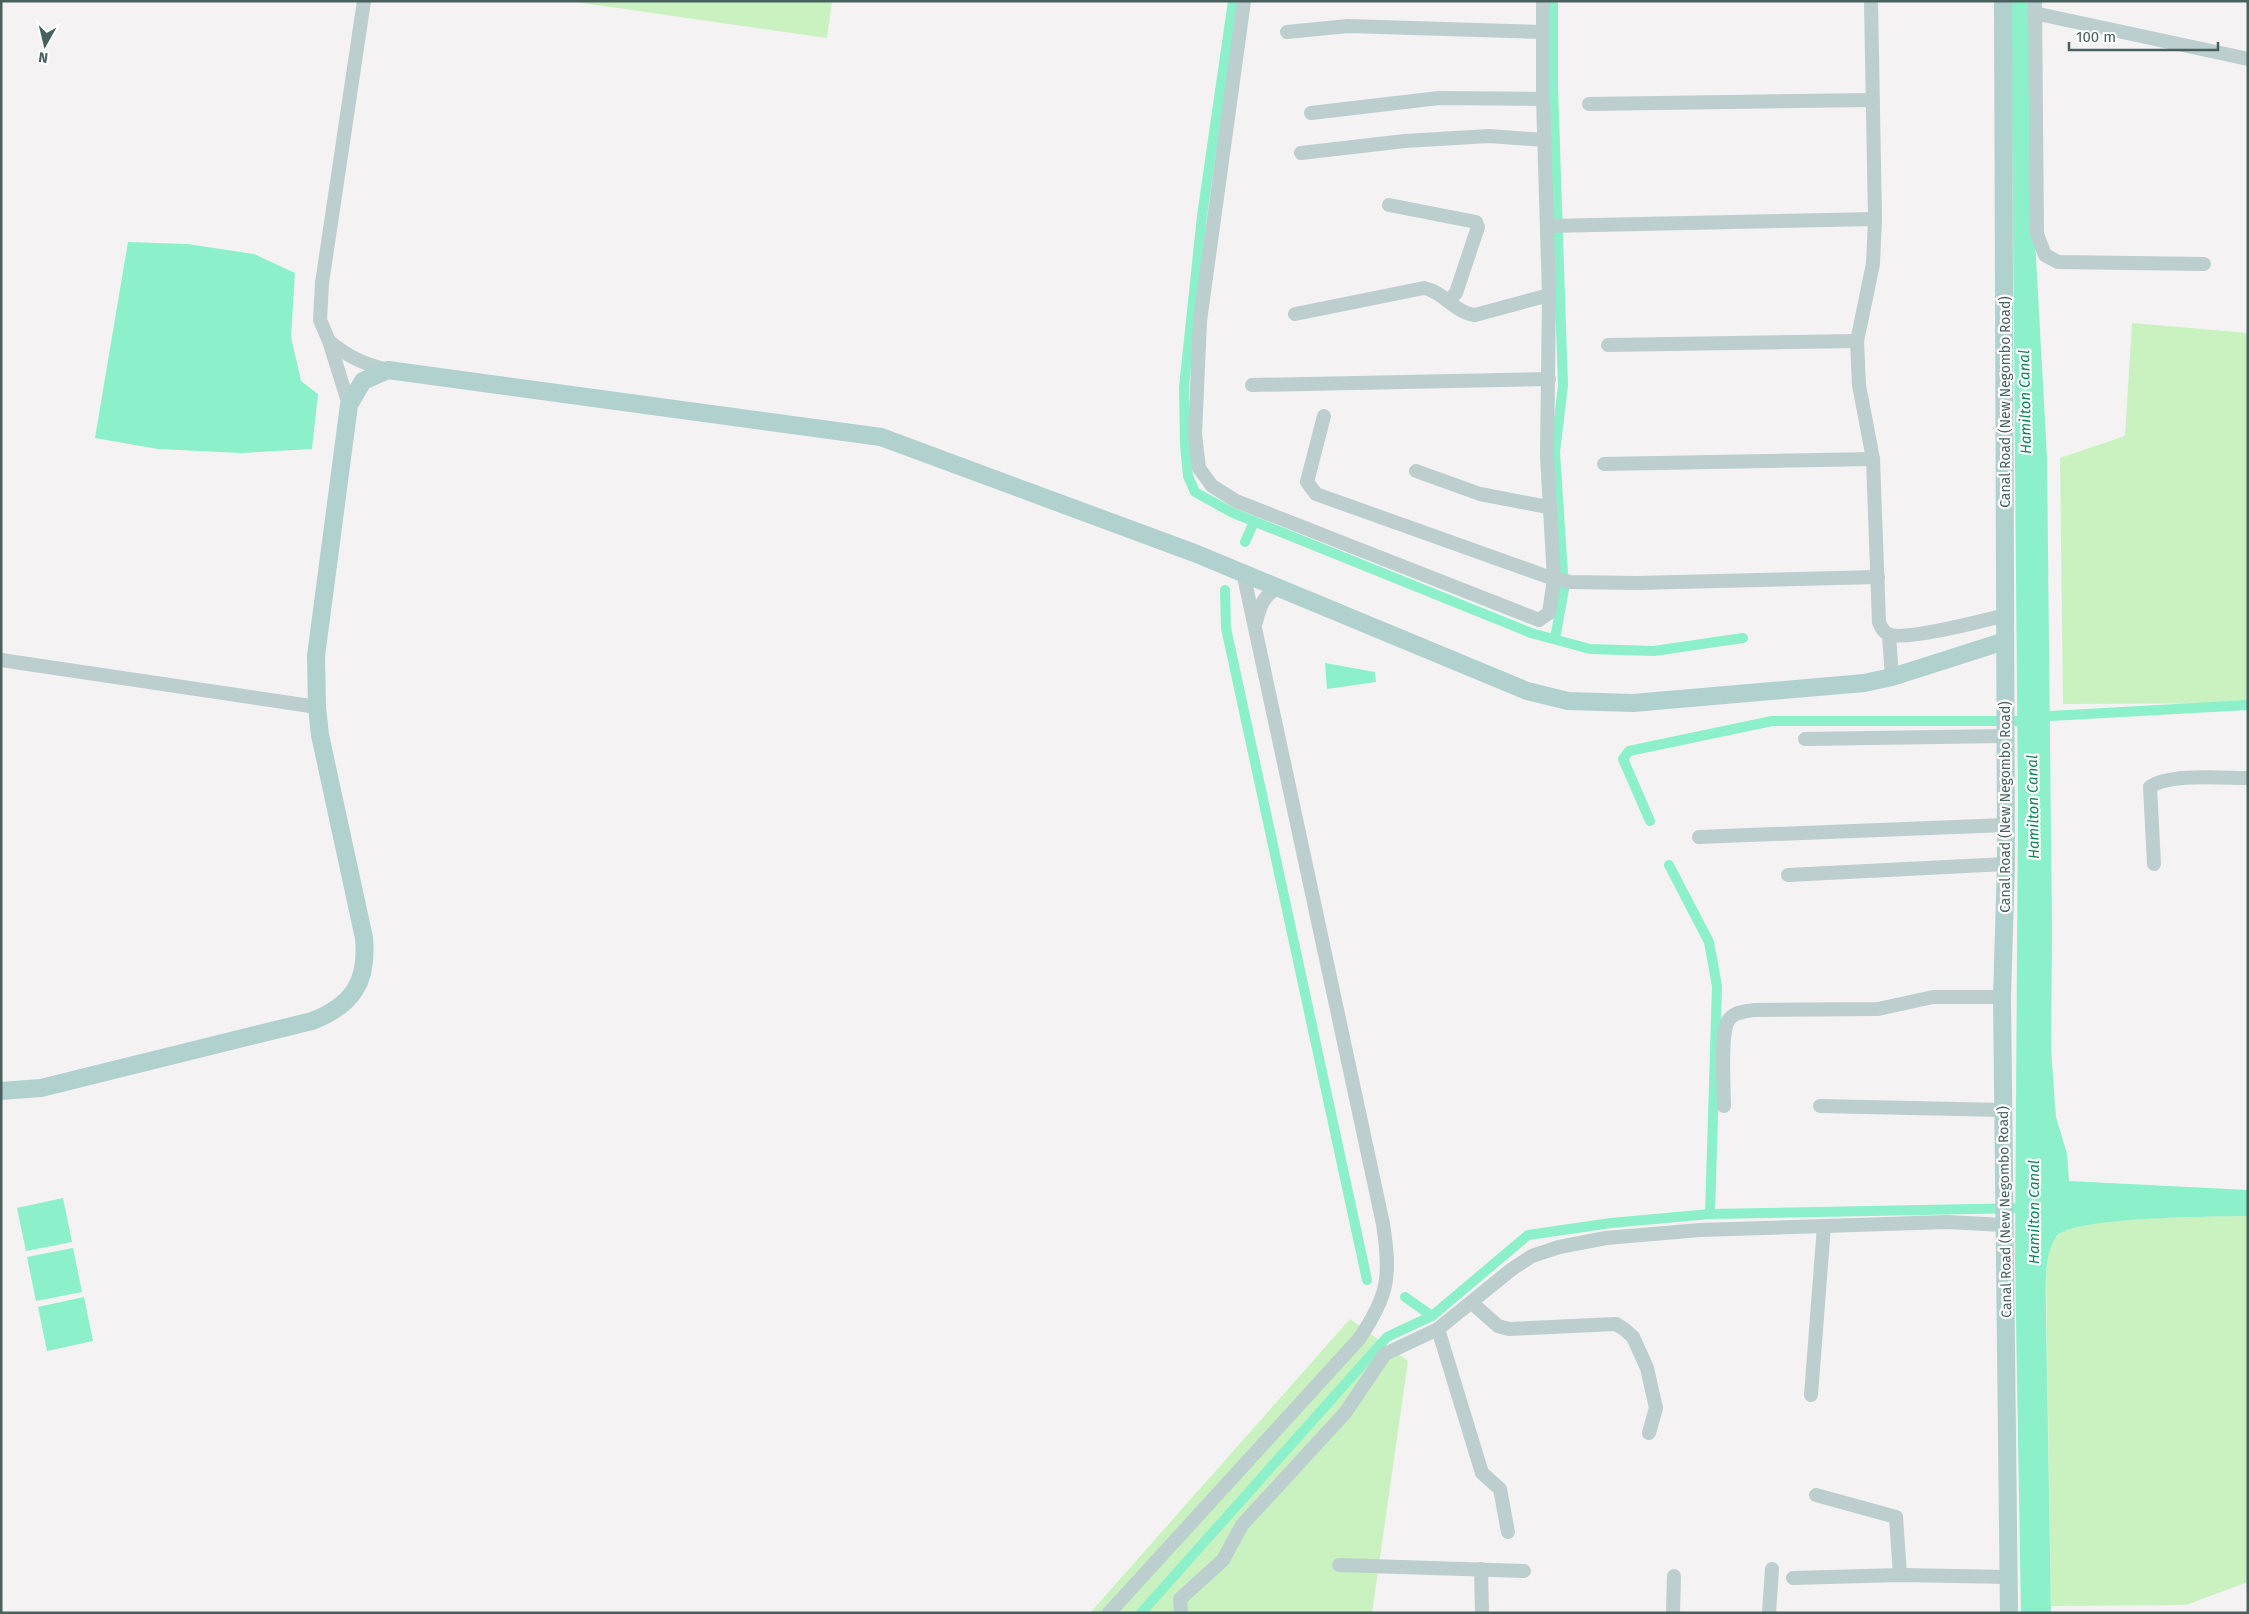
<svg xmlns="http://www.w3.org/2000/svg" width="2249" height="1614" viewBox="0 0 2249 1614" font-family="'Fira Sans',sans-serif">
  <rect width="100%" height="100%" fill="#f4f2f3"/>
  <!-- green -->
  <g fill="#c9f2c0">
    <path d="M 569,1 L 832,1 L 827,38 Z"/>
    <path d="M 2132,323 L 2248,333 L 2248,703 L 2063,704 L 2060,458 L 2125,436 Z"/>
    <path d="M 2248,1216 L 2248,1582 L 2186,1605 L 2051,1606 L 2046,1275 C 2048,1262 2048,1244 2058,1235 C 2077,1216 2215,1217 2248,1216 Z"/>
    <path d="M 1350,1319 L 1408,1361 L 1372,1613 L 1090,1613 Z"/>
  </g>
  <!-- water -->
  <g fill="#8cf0cb">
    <path d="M 2011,1 L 2031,1 L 2032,185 L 2047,457 L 2052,930 L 2051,1050 L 2056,1117 L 2067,1154 L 2069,1181 L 2248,1190 L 2248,1216 C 2218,1217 2070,1216 2056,1237 C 2043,1257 2046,1289 2046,1312 L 2051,1613 L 2021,1613 L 2015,1259 L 2018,803 Z"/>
    <path d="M 128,242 L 187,244 L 254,254 L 295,273 L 291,337 L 301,381 L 318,394 L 312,449 L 241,453 L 158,449 L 95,438 Z"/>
    <path d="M 1325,663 L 1375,672 L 1376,682 L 1327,689 Z"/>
    <path d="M 63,1198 L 72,1242 L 26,1251 L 17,1208 Z"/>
    <path d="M 73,1248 L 82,1292 L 36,1301 L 27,1257 Z"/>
    <path d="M 84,1297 L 93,1341 L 47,1351 L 38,1307 Z"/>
  </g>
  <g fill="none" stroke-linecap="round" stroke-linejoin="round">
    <!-- canal -->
    <g stroke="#8cf0cb" stroke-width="10">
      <path d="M 1233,1 L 1202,216 L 1184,387 L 1185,444 L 1188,476 L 1195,492 L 1231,512 L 1531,633 L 1590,649 L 1654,651 L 1743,638"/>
      <path d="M 1553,1 L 1553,86 L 1563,386 L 1555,452 L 1564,589 L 1555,639"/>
      <path d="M 1245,542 L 1254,522"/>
      <path d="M 1225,590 L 1226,628 L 1367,1280"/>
      <path d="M 1650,821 L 1623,759 L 1629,751 L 1772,721 L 2017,721 L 2050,716 L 2248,705"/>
      <path d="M 1669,865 L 1709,942 L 1717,986 L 1710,1214"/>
      <path d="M 1405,1297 L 1432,1316"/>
      <path d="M 1141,1613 L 1387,1337 L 1432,1316 L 1528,1235 L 1611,1223 L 1710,1214 L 2028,1208"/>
    </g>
    <!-- minor -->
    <g stroke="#bccecd" stroke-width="14">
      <path d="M 1244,1 L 1200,321 L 1195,434 L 1199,468 L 1212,486 L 1236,501 L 1539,620 L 1549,613 L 1554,579 L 1547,456 L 1549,295 L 1543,99 L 1543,1"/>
      <path d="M 1871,1 L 1875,219 L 1873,264 L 1857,341 L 1859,385 L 1873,459 L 1879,622 C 1881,627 1882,631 1888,634 C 1904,642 1985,620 2006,615"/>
      <path d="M 2035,1 L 2037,234 L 2045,255 L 2058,262 L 2204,264"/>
      <path d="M 2034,13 L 2248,59"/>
      <path d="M 1287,32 L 1348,26 L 1543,32"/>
      <path d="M 1589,104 L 1872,100"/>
      <path d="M 1311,113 L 1439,98 L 1543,99"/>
      <path d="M 1301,153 L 1405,141 L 1489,136 L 1545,140"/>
      <path d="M 1389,205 L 1476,222 L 1478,227 L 1456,293 L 1448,301"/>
      <path d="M 1548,226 L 1875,219"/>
      <path d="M 1295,314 L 1424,288 C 1444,292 1455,313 1475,315 L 1549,295"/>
      <path d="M 329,341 L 320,320 L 322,283 L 364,1"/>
      <path d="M 1608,345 L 1857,341"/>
      <path d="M 1252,385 L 1549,379"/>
      <path d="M 349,405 L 329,341 C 348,357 364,364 388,370"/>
      <path d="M 1324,416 L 1307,482 L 1316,494 L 1554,579 L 1570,582 L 1636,583 L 1878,577"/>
      <path d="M 1604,464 L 1873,459"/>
      <path d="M 1416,471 L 1480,494 L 1548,507"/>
      <path d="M 1256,622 C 1260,606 1263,596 1279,587"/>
      <path d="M 1889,635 L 1892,677"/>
      <path d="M 1,660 L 317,707"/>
      <path d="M 1805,739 L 2005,736"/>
      <path d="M 1699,837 L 2006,825"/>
      <path d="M 2154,864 L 2150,787 C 2169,773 2223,778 2248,778"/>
      <path d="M 1788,875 L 2006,864"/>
      <path d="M 1724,1106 C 1724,1088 1720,1035 1728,1021 C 1733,1012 1744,1012 1753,1010 L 1878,1009 L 1933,997 L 2002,997"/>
      <path d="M 1820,1106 L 2003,1110"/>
      <path d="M 1472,1303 L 1498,1326 L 1509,1329 L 1616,1324 L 1624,1329 L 1633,1337 L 1647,1368 L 1656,1408 L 1649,1433"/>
      <path d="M 1438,1329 L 1482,1473 L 1500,1489 L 1508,1532"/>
      <path d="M 1811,1395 L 1824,1226"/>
      <path d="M 1816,1495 L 1896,1517 L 1900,1575"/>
      <path d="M 1339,1565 L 1524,1571"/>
      <path d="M 1481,1569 L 1482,1613"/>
      <path d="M 1793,1578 L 1900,1575 L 2009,1577"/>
      <path d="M 1109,1613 L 1359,1339 C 1389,1295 1391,1276 1383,1224 L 1243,572"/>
      <path d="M 1181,1613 L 1180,1599 L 1223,1560 L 1242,1525 L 1345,1413 L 1385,1354 L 1438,1329 L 1512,1269 L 1532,1256 L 1559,1247 L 1606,1238 L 1700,1230 L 1947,1222 L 2004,1225"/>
      <path d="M 1673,1613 L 1674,1576"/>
      <path d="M 1769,1613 L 1772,1569"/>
    </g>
    <!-- major -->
    <g stroke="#b1d1ce" stroke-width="18">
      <path d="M 2003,1 L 2006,864 L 2002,997 L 2009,1613"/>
      <path d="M 1,1091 L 41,1088 L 312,1021 C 353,1005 368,982 364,938 L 320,735 L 317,707 L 316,656 L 349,405 L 363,381 L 388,370 L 881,437 L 1197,554 L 1527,691 L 1568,701 L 1633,703 L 1864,683 L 1892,677 L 2005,641"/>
    </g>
  </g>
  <g text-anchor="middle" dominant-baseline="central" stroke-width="4.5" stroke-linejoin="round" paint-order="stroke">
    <!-- street labels -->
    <g font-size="14" fill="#48605e" stroke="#fff">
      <text transform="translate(2005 402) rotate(-90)">Canal Road (New Negombo Road)</text>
      <text transform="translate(2005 807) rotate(-90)">Canal Road (New Negombo Road)</text>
      <text transform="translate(2005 1212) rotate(-91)">Canal Road (New Negombo Road)</text>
    </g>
    <!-- water labels -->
    <g font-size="15" font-style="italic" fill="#0a8457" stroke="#fff">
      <text transform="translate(2025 402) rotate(-91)">Hamilton Canal</text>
      <text transform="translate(2033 807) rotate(-91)">Hamilton Canal</text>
      <text transform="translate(2034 1212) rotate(-90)">Hamilton Canal</text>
    </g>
  </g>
  <!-- border -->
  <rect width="2249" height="1614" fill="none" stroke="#48605e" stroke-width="5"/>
  <!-- north arrow -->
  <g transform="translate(45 45) rotate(188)" stroke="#ffffff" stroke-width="4" paint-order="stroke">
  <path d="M0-4L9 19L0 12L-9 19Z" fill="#48605e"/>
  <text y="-8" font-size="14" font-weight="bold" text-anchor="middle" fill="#48605e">N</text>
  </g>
  <!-- scale -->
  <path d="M2069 42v8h149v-8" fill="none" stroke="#48605e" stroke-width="2.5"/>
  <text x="2076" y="42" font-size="15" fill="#48605e" stroke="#ffffff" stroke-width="4" paint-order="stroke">100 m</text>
</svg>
